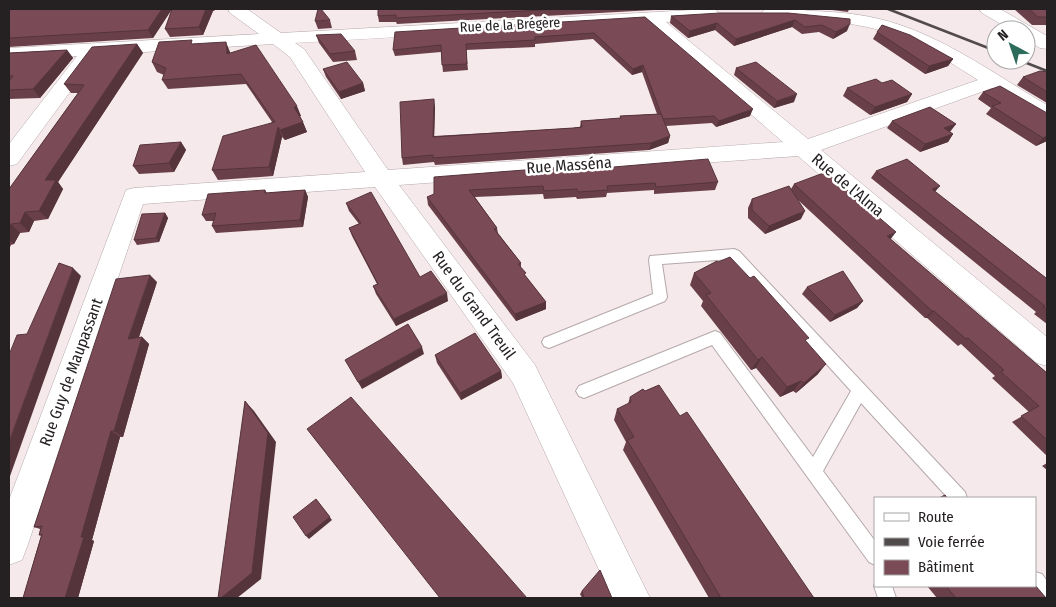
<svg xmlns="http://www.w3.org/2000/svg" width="1056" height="607" viewBox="0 0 1056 607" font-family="'Fira Sans Condensed',sans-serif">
  <rect width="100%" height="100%" fill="#f6e9eb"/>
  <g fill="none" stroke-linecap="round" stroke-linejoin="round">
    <!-- service casing -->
    <g stroke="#b4a8aa" stroke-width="2">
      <g id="service">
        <path d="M 734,249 L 739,251 L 965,492 L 967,498 L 948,498 L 861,403 L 823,471 L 875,541 L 875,565 L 869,562 L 712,345 L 589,396 L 584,398 L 579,396 L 576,391 L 579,386 L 715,331 L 720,333 L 813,457 L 851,391 L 731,259 L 662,264 L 667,297 L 665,301 L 549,348 L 544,346 L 542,342 L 544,338 L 653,294 L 649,260 L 650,256 Z"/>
        <path d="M 1035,572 L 1042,574 L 1047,581 L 1047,598 L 1038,598 L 1028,588 L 1028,586 L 1035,586 Z"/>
        <path d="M 875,583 L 875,586 L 892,586 L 896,598 L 878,598 L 874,586 Z"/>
      </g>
    </g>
    <!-- minor casing -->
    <g stroke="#b4a8aa" stroke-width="1">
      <g id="minor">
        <path d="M 228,9 L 247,9 L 281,33 L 710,9 L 716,10 L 719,14 L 716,18 L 666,22 L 808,139 L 978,80 C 944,58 907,35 867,27 C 835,20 802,20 770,19 L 764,18 L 761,14 L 764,10 C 779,6 798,10 813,11 C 842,12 872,15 900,25 C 953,43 999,77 1047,105 L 1047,120 L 1040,119 L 992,88 L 821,150 L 1047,337 L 1047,366 L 1037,363 L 798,156 L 399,185 L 535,365 L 650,598 L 612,598 L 513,383 L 375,187 L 143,204 L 27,547 L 22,560 L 9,565 L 9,500 L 126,190 L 134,188 L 365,172 L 290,57 L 273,44 L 97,55 L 17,164 L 9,166 L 9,144 L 77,56 L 9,60 L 9,48 L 259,34 L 230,13 ZM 645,23 L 783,142 L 388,170 L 304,49 L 295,43 Z"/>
        <path d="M 979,9 L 1000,9 L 1047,36 L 1047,49 L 1040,48 L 1026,39 L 1026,30 L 1011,30 L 982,13 Z"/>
      </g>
    </g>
    <!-- service -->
    <use href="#service" fill="#fff" fill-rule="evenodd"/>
    <!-- minor -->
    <use href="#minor" fill="#fff" fill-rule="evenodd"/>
    <!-- rail -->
    <g stroke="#524b4c" stroke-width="2.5">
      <path d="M 888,9 L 996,51"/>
      <path d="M 1019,60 L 1047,71"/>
    </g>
  </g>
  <!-- wall -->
  <g fill="#69404a">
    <path d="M 9,9 L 172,9 L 153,38 L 9,47 Z"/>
    <path d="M 172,9 L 217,9 L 213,11 L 203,35 L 170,37 L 165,29 Z"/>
    <path d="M 378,9 L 672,9 L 397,24 L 396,22 L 379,22 L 378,16 Z"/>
    <path d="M 824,9 L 849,9 L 848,12 Z"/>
    <path d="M 1014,9 L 1047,9 L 1047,25 L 1032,25 Z"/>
    <path d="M 788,13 L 847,31 L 833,39 L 819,32 L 802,34 L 792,27 L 734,46 L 715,30 L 688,38 L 670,23 L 671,16 Z"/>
    <path d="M 645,17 L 750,116 L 716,127 L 712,123 L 666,126 L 670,136 L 668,143 L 649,150 L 435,165 L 434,162 L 403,165 L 402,158 L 435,106 L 434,136 L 573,128 L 580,127 L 581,121 L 620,118 L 620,116 L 657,114 L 642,72 L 632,75 L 593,39 L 535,44 L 535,47 L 466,50 L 468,70 L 443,72 L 441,52 L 395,56 L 393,50 Z"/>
    <path d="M 330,20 L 332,28 L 318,29 L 315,21 Z"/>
    <path d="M 877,32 L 953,59 L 948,66 L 925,74 L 873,39 Z"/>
    <path d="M 316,35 L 355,51 L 357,60 L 333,62 L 319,43 Z"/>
    <path d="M 137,44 L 143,53 L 58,182 L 63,189 L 48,219 L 34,221 L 29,232 L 20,233 L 14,244 L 11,245 L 9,249 L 9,189 L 78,93 L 71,93 L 64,84 Z"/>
    <path d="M 194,44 L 230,52 L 230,53 L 301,116 L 300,116 L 307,132 L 285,140 L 282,137 L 273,176 L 218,180 L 212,170 L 272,122 L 246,84 L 168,89 L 162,80 L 164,75 L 157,72 L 152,62 Z"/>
    <path d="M 67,50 L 73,58 L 40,98 L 9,99 L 9,53 Z"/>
    <path d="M 736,68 L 794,102 L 774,108 L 734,75 Z"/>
    <path d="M 323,69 L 363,83 L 365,91 L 341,99 L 326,77 Z"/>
    <path d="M 1047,72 L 1047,103 L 1017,85 L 1023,77 Z"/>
    <path d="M 882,83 L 912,94 L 907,102 L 870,115 L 843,96 L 847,88 Z"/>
    <path d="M 983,92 L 1047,113 L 1047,141 L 1036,146 L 986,114 L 991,108 L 978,99 Z"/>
    <path d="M 892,121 L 956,124 L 950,132 L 953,134 L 948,142 L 920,152 L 887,128 Z"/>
    <path d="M 181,142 L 186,150 L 174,172 L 139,174 L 133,166 Z"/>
    <path d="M 590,169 L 718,182 L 715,190 L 654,194 L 654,190 L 607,193 L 606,197 L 577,199 L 576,197 L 544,199 L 543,194 L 475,197 L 497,228 L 498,233 L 521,263 L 521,268 L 526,277 L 546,302 L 546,309 L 516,321 L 428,205 L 427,197 Z"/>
    <path d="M 876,171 L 935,192 L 1046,278 L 1047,277 L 1047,324 L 1034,314 L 1036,312 L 871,178 Z"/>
    <path d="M 794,184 L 890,239 L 1047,373 L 1047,456 L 1012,422 L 1029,412 L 992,378 L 995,376 L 961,344 L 958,346 L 927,318 L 925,318 L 798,200 L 801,219 L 765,234 L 748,218 L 748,208 L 752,199 L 791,189 Z"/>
    <path d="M 265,190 L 267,193 L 305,190 L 308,197 L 303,227 L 216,233 L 212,226 L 214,221 L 206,221 L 202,215 Z"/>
    <path d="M 346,203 L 420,277 L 448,301 L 396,326 L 376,294 L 373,286 L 377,284 L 352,236 L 349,228 L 359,224 L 349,211 Z"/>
    <path d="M 165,213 L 168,218 L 159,242 L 137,245 L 134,240 Z"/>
    <path d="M 718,262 L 750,278 L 806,342 L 818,374 L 796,393 L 793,391 L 780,397 L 756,368 L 751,370 L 701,306 L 703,301 L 690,285 L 694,273 Z"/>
    <path d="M 157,282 L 139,337 L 142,337 L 149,344 L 123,437 L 120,437 L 92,540 L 94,541 L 78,598 L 23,598 L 41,536 L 39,535 L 40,529 L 34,527 Z"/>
    <path d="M 807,287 L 863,301 L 857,308 L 830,322 L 802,294 Z"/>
    <path d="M 435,355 L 501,371 L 502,378 L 461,400 L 437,363 Z"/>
    <path d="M 630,397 L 680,416 L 814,598 L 709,598 L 623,450 L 626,442 L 614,420 L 617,409 L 628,404 Z"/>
    <path d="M 1047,463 L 1047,470 L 1042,466 Z"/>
    <path d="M 927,586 L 1035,586 L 1046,598 L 937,598 Z"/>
    <path d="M 582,591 L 612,598 L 582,598 L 580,594 Z"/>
  </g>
  <!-- shaded-wall -->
  <g fill="#55343c">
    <path d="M 162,9 L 172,9 L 153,38 L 148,30 Z"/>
    <path d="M 206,9 L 217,9 L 213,11 L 203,35 L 199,27 Z"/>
    <path d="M 795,20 L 792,27 L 734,46 L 736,39 Z"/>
    <path d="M 717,23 L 715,30 L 688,38 L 690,31 Z"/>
    <path d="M 850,24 L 847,31 L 833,39 L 836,32 Z"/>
    <path d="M 226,42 L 230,52 L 232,64 L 227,54 Z"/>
    <path d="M 137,44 L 143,53 L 58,182 L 63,189 L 48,219 L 39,211 L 45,180 Z"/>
    <path d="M 67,50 L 73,58 L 40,98 L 33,89 Z"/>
    <path d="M 953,59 L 948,66 L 925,74 L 929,66 Z"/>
    <path d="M 643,65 L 642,72 L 632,75 L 633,69 Z"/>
    <path d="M 363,83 L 365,91 L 341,99 L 339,92 Z"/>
    <path d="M 797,94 L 794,102 L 774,108 L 777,101 Z"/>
    <path d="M 912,94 L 907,102 L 870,115 L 875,107 Z"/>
    <path d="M 434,99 L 435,106 L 434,144 L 433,137 Z"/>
    <path d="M 297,106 L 301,116 L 298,117 L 294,107 Z"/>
    <path d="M 753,109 L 750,116 L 716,127 L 719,121 Z"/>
    <path d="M 303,122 L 307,132 L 285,140 L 280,130 Z"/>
    <path d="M 956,124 L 950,131 L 939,135 L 944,128 Z"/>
    <path d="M 278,127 L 282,137 L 273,176 L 269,167 Z"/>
    <path d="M 953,134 L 948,142 L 920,152 L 925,144 Z"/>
    <path d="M 670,136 L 668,143 L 649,150 L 651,143 Z"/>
    <path d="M 1047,136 L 1047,141 L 1036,146 L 1043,138 Z"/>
    <path d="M 181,142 L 186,150 L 174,172 L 169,163 Z"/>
    <path d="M 940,186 L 934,193 L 932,189 Z"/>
    <path d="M 305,190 L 308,197 L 303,227 L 300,220 Z"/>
    <path d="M 805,211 L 801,219 L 765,234 L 769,226 Z"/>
    <path d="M 25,212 L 34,221 L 29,232 L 20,223 Z"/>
    <path d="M 165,213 L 168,218 L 159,242 L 156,238 Z"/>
    <path d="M 11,224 L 20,233 L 14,244 L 9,240 L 9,228 Z"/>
    <path d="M 896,232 L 890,240 L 887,236 Z"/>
    <path d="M 73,268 L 81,276 L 9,479 L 9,442 Z"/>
    <path d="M 150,275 L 157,282 L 136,346 L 128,339 Z"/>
    <path d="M 447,293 L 448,301 L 396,326 L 394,319 Z"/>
    <path d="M 863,301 L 857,308 L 830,322 L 835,315 Z"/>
    <path d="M 546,302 L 546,309 L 516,321 L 515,314 Z"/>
    <path d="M 932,311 L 934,311 L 927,318 L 925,318 Z"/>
    <path d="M 142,337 L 149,344 L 123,437 L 114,431 Z"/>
    <path d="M 422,347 L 424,354 L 362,389 L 358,382 Z"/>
    <path d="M 762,357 L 756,368 L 751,370 L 758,360 Z"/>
    <path d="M 826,364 L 818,374 L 796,393 L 804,383 Z"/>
    <path d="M 501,371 L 502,378 L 461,400 L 460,393 Z"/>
    <path d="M 801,381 L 793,391 L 780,397 L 787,387 Z"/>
    <path d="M 245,401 L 254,411 L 276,442 L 261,579 L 237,598 L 221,598 Z"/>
    <path d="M 111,431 L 120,437 L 92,540 L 94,541 L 78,598 L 65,598 L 81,537 Z"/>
    <path d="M 316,499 L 332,520 L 309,539 L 306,536 Z"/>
  </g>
  <!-- building -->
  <g fill="#7a4b56" stroke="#55343c">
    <path d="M 9,9 L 162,9 L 148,30 L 9,38 Z"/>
    <path d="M 172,9 L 206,9 L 199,27 L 165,29 Z"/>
    <path d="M 318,9 L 321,9 L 330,20 L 315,21 Z"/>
    <path d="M 378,9 L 560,9 L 396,18 L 396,15 L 378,16 Z"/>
    <path d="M 1029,9 L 1047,9 L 1047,17 L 1038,17 Z"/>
    <path d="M 720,13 L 788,13 L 850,19 L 850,24 L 836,32 L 822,25 L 805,27 L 795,20 L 736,39 L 717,23 L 690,31 L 671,16 Z"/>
    <path d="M 645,17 L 753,109 L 719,121 L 714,116 L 663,119 L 643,65 L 633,69 L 594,33 L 535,37 L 535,40 L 466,44 L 467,64 L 442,65 L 441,45 L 393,50 L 395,32 Z"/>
    <path d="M 882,25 L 910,35 L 953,59 L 929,66 L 877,32 Z"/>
    <path d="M 341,34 L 355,51 L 330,54 L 316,35 Z"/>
    <path d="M 192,40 L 191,44 L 226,42 L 227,54 L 256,45 L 297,106 L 294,107 L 303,122 L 280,130 L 278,127 L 269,167 L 212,170 L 223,136 L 275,122 L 241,74 L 162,80 L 166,68 L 152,62 L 159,42 Z"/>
    <path d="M 137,44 L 45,180 L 56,180 L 39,211 L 25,212 L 20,223 L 11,224 L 9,228 L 9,189 L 84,85 L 64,84 L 92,47 Z"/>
    <path d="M 67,50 L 33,89 L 9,90 L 9,81 L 13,76 L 9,76 L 9,53 Z"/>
    <path d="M 347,62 L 363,83 L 339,92 L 323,69 Z"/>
    <path d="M 756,62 L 797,94 L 777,101 L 736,68 Z"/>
    <path d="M 1040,71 L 1047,72 L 1047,92 L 1023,77 Z"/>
    <path d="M 876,79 L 882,83 L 892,80 L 912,94 L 875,107 L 847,88 Z"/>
    <path d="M 1000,86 L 1047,113 L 1047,136 L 1043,138 L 992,106 L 1001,103 L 983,92 Z"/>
    <path d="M 434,99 L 433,137 L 573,128 L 582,127 L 581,121 L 621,118 L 620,116 L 661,114 L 670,136 L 651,143 L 433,158 L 433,155 L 402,158 L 400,102 Z"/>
    <path d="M 930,107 L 956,124 L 944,128 L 953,134 L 925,144 L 892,121 Z"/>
    <path d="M 181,142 L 169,163 L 133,166 L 140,145 Z"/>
    <path d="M 708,159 L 718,182 L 656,187 L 655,183 L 607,186 L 608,190 L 578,192 L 577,189 L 544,191 L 543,186 L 469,190 L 497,228 L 494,229 L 521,263 L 518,264 L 526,273 L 524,274 L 546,302 L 515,314 L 427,197 L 434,194 L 434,177 L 589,165 L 590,169 Z"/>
    <path d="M 907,159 L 940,186 L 932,189 L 1046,278 L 1047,277 L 1047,310 L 1043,307 L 1045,306 L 876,171 Z"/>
    <path d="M 826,172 L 896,232 L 887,236 L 1047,373 L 1047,440 L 1021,416 L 1039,406 L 1001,372 L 1004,370 L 968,338 L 966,339 L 934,311 L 932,311 L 794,184 Z"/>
    <path d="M 789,186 L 805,211 L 769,226 L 752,210 L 752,199 Z"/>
    <path d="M 265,190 L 265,193 L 305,190 L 300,220 L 212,226 L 216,213 L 202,215 L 208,194 Z"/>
    <path d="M 371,192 L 420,277 L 431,271 L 447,293 L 394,319 L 373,286 L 378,284 L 349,228 L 361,223 L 346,203 Z"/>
    <path d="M 165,213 L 156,238 L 134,240 L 142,214 Z"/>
    <path d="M 730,257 L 750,278 L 754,276 L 809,338 L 805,340 L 826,364 L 804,383 L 801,381 L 787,387 L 762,357 L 758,360 L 706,295 L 711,293 L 694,273 L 717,261 L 718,262 Z"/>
    <path d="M 59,263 L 73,268 L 9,442 L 9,355 L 17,335 L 27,334 Z"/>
    <path d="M 843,271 L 863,301 L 835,315 L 807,287 Z"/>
    <path d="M 150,275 L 128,339 L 142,337 L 114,431 L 111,431 L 81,537 L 84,537 L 65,598 L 23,598 L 42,534 L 39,535 L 42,526 L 34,527 L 116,279 Z"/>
    <path d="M 408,324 L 422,347 L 358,382 L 345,360 Z"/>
    <path d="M 475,333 L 501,371 L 460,393 L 435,355 Z"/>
    <path d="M 659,385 L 680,416 L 687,412 L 814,598 L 721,598 L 627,440 L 634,437 L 617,409 L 631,402 L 630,397 L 643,389 L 645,391 Z"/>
    <path d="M 351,397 L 527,598 L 440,598 L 307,429 Z"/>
    <path d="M 245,401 L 268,433 L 252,573 L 221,598 L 218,598 Z"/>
    <path d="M 945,495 L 947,498 L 939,498 Z"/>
    <path d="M 316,499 L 330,517 L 306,536 L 293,517 Z"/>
    <path d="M 600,570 L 612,598 L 584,598 L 582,591 Z"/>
    <path d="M 1035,585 L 1046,598 L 956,598 L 946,586 Z"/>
  </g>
  <g text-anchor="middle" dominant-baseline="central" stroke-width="5" stroke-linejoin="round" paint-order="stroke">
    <!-- far-street labels -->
    <g font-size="14" fill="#252021" stroke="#fff">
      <text transform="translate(510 25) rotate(-3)">Rue de la Brégère</text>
    </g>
    <!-- street labels -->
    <g font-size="16" fill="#252021" stroke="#fff">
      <text transform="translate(569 165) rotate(-4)">Rue Masséna</text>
      <text transform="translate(848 185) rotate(40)">Rue de l'Alma</text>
      <text transform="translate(474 305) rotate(54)">Rue du Grand Treuil</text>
      <text transform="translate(71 372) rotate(-70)">Rue Guy de Maupassant</text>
    </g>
  </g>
  <!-- border -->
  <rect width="1056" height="607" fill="none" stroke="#252021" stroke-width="20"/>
  <!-- legend -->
  <rect x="874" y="497" width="162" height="90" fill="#ffffff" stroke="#a8a6a6"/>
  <rect x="884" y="513" width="25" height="8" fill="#ffffff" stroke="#a8a6a6"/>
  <text x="918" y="522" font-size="15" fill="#252021">Route</text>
  <rect x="884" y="538" width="25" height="8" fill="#524b4c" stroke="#a8a6a6"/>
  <text x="918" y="547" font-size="15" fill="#252021">Voie ferrée</text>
  <rect x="884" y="560" width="25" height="15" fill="#7a4b56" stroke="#a8a6a6"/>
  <text x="918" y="572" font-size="15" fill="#252021">Bâtiment</text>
  <!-- north arrow -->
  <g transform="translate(1011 45) rotate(320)"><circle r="24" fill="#ffffff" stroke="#a8a6a6"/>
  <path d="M0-4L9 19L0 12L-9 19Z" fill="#2d6c5a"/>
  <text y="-8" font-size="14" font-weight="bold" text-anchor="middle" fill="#252021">N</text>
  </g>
</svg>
